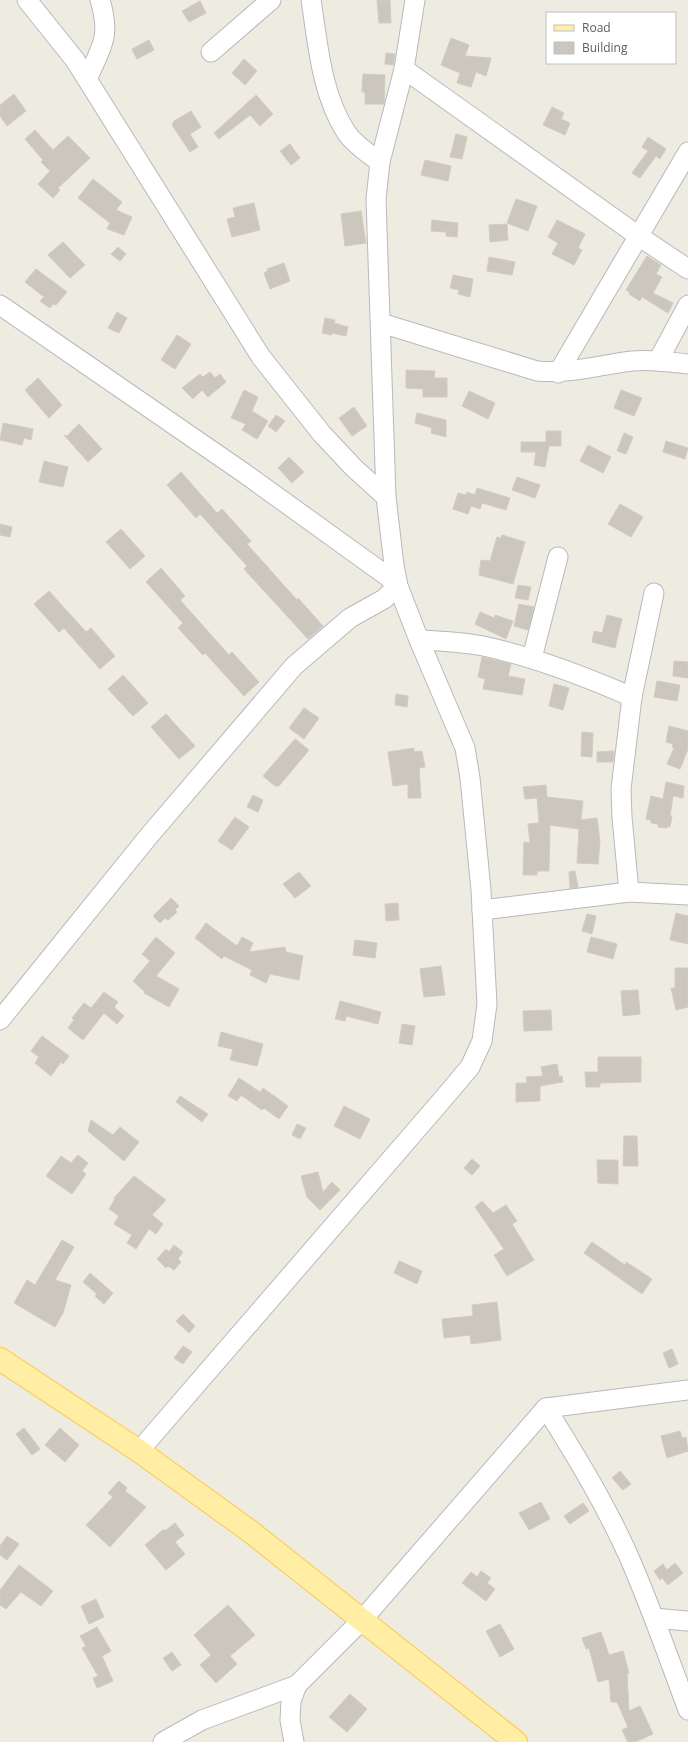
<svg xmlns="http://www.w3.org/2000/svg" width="688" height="1742" viewBox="0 0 688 1742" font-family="'Open Sans',sans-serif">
  <rect width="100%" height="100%" fill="#eeebe0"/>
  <!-- building -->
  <g fill="#cbc7bf" stroke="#d3ccbe">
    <path d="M 377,0 L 390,0 L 391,23 L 379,23 Z"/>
    <path d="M 200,1 L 206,13 L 189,22 L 182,11 Z"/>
    <path d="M 451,38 L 469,45 L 465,56 L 491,58 L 486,76 L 476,72 L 471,87 L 457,83 L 460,73 L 441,65 Z"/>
    <path d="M 149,40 L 154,50 L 137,59 L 132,49 Z"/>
    <path d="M 386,53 L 395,54 L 393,65 L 385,64 Z"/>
    <path d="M 244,59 L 257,71 L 245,85 L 232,73 Z"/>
    <path d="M 363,74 L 385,75 L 384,104 L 365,104 L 365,92 L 362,92 Z"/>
    <path d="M 14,94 L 26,111 L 7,126 L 0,116 L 0,105 Z"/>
    <path d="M 256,95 L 273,114 L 260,126 L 250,115 L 219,139 L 214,133 Z"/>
    <path d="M 552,107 L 564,113 L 561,119 L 570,123 L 565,135 L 543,125 Z"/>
    <path d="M 191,111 L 201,127 L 190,134 L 198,147 L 190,152 L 172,125 L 174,121 Z"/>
    <path d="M 35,130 L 53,150 L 68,136 L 90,158 L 58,188 L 60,190 L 53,198 L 38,184 L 50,171 L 41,162 L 43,160 L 25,139 Z"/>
    <path d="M 456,134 L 467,137 L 462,159 L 450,157 Z"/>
    <path d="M 648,137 L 666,149 L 660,159 L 656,156 L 640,178 L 632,173 L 648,151 L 642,147 Z"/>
    <path d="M 290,144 L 300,158 L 291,165 L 280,151 Z"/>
    <path d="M 425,160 L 451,166 L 448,181 L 421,175 Z"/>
    <path d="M 93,179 L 122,202 L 116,210 L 132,217 L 124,235 L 107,229 L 110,223 L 78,198 Z"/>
    <path d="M 516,199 L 537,206 L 528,231 L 507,223 Z"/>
    <path d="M 254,203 L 260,230 L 232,237 L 227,219 L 235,217 L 233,208 Z"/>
    <path d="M 361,211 L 366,243 L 345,246 L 341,214 Z"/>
    <path d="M 432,220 L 458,223 L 457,237 L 446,236 L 446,232 L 431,231 Z"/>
    <path d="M 557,220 L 585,234 L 578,248 L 582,250 L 574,265 L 552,254 L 558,243 L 548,237 Z"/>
    <path d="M 507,224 L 508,240 L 490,242 L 489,225 Z"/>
    <path d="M 63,242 L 85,265 L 70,278 L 48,255 Z"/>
    <path d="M 118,247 L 126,254 L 120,261 L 111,254 Z"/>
    <path d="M 647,256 L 661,265 L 656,274 L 662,277 L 653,293 L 673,303 L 668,313 L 642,297 L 640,301 L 629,294 L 630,292 L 626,290 Z"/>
    <path d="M 489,257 L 515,262 L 512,275 L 487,271 Z"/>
    <path d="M 284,263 L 290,281 L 270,289 L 264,273 L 268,271 L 267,269 Z"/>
    <path d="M 36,269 L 67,292 L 56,305 L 53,304 L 50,308 L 40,301 L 44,297 L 25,282 Z"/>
    <path d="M 453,275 L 473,279 L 470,297 L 458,294 L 459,290 L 450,288 Z"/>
    <path d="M 117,312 L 127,318 L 119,333 L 108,328 Z"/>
    <path d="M 325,318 L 335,320 L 334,323 L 348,327 L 346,336 L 332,333 L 332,335 L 322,333 Z"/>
    <path d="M 177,335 L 191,344 L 175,369 L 161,360 Z"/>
    <path d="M 406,370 L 435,371 L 434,378 L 447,378 L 447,397 L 423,397 L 423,389 L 406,388 Z"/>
    <path d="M 210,372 L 215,378 L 220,374 L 226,382 L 208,397 L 202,390 L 193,399 L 182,388 L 200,374 L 203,377 Z"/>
    <path d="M 38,378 L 62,405 L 49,418 L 25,390 Z"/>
    <path d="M 244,390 L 258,397 L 252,411 L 268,421 L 257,439 L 242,430 L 246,424 L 231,418 Z"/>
    <path d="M 621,390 L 642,398 L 634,416 L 614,408 Z"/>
    <path d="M 469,391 L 495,403 L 488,419 L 462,406 Z"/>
    <path d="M 354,407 L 367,426 L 352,436 L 339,418 Z"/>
    <path d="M 417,413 L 446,420 L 446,437 L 431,433 L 432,428 L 415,423 Z"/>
    <path d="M 276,415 L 285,421 L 276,432 L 268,426 Z"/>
    <path d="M 3,423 L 33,429 L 31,440 L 24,438 L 22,445 L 0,440 Z"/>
    <path d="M 79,424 L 102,449 L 88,462 L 64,435 L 67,436 Z"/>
    <path d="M 546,431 L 561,431 L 561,446 L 549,446 L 545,467 L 534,465 L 536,452 L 521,452 L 521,442 L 546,442 Z"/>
    <path d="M 624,433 L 633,437 L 626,454 L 617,451 Z"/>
    <path d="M 666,441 L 688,448 L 685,459 L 663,452 Z"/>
    <path d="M 588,445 L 611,457 L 603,473 L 580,461 Z"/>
    <path d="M 289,457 L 304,472 L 292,483 L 278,468 Z"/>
    <path d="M 44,461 L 68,467 L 63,487 L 39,482 Z"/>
    <path d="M 181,472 L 217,513 L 222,509 L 251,541 L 247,544 L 297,600 L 298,598 L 323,626 L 308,639 L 244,569 L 247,566 L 200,514 L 196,518 L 167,485 Z"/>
    <path d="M 517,477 L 540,485 L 535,498 L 512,490 Z"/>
    <path d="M 477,488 L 510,498 L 506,510 L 482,503 L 480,509 L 471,506 L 468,514 L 453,509 L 458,493 L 466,495 L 467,492 L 475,495 Z"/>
    <path d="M 620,504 L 643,517 L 631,537 L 608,524 Z"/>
    <path d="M 0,524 L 12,527 L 10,537 L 0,535 Z"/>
    <path d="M 121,529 L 145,556 L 130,569 L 106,542 Z"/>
    <path d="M 502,535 L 525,542 L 513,584 L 479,575 L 481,560 L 490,561 L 497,537 L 501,538 Z"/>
    <path d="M 161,568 L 185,596 L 180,600 L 229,655 L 232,652 L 259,682 L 244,696 L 205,653 L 203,655 L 178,628 L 183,623 L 146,582 Z"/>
    <path d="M 518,585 L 531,587 L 528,600 L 515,598 Z"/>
    <path d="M 49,591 L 86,632 L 91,628 L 115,656 L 100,669 L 64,628 L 59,632 L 34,604 Z"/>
    <path d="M 519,604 L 534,607 L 528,630 L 514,626 Z"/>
    <path d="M 480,612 L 494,618 L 495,615 L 513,621 L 506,639 L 475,624 Z"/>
    <path d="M 607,615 L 622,619 L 615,648 L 592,642 L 594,631 L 602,633 Z"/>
    <path d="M 482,657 L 511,664 L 508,676 L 525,679 L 522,695 L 483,689 L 485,679 L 478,677 Z"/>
    <path d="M 674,661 L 688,662 L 688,678 L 673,676 Z"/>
    <path d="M 123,675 L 148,703 L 133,716 L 108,689 Z"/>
    <path d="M 657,681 L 680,685 L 677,701 L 654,697 Z"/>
    <path d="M 554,684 L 569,688 L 563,710 L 549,706 Z"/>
    <path d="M 396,694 L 408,696 L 407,707 L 395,705 Z"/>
    <path d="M 304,708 L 319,718 L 304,739 L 289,728 Z"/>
    <path d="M 166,714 L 195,746 L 179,759 L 151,727 Z"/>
    <path d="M 669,726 L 688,731 L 688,749 L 680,769 L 667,764 L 674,748 L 672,747 L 673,744 L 666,742 Z"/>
    <path d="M 582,732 L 593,733 L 592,757 L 581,756 Z"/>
    <path d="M 295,739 L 309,750 L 279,786 L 275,786 L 263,776 Z"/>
    <path d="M 414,748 L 414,752 L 422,751 L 425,767 L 419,768 L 421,798 L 408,798 L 408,784 L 393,786 L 388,752 Z"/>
    <path d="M 614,751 L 613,762 L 597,762 L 597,752 Z"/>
    <path d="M 666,782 L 684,786 L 683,798 L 673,796 L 670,816 L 672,816 L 670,827 L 668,826 L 667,828 L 658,827 L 658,824 L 651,823 L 651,820 L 646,819 L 651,796 L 663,799 Z"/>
    <path d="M 546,785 L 547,797 L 583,801 L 581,820 L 597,818 L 600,842 L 598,864 L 577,863 L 579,829 L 550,825 L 549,871 L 537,871 L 537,875 L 523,875 L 524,842 L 530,843 L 528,824 L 539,823 L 537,798 L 525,799 L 523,787 Z"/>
    <path d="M 253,795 L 263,800 L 258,812 L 247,807 Z"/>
    <path d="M 235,817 L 249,827 L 232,850 L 218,841 Z"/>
    <path d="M 575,871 L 578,887 L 570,888 L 569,872 Z"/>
    <path d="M 299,872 L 311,886 L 295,898 L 283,884 Z"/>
    <path d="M 171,898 L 179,906 L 175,910 L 177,912 L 168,920 L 165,918 L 160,923 L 153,916 Z"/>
    <path d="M 398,903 L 399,920 L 386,921 L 385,904 Z"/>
    <path d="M 676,913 L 688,916 L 688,944 L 670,940 Z"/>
    <path d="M 587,914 L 596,916 L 592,934 L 582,931 Z"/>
    <path d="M 206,923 L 237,946 L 242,937 L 253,943 L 249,952 L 285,947 L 286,952 L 303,956 L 299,980 L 270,974 L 266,983 L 250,975 L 252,970 L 224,956 L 222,959 L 195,938 Z"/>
    <path d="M 156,937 L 175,953 L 156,976 L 179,989 L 169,1007 L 144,993 L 145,992 L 133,981 L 150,961 L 142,954 Z"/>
    <path d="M 591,937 L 617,944 L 613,959 L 587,952 Z"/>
    <path d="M 355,940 L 377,943 L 375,958 L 353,955 Z"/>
    <path d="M 441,966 L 445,995 L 424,997 L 420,969 Z"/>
    <path d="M 675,968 L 688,968 L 688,1007 L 676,1010 L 671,988 L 675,988 Z"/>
    <path d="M 638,990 L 640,1014 L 623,1016 L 621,991 Z"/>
    <path d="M 104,992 L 118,1002 L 114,1007 L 124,1016 L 117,1024 L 104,1013 L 83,1040 L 68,1028 L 74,1020 L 72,1018 L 84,1003 L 91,1008 Z"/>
    <path d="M 340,1001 L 381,1012 L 378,1024 L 346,1016 L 345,1021 L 335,1019 Z"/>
    <path d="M 551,1010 L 552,1030 L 524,1031 L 523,1011 Z"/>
    <path d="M 402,1024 L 415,1026 L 412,1045 L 399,1043 Z"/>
    <path d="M 221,1032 L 263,1044 L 257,1066 L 230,1060 L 233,1049 L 218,1046 Z"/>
    <path d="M 42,1036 L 69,1056 L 63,1064 L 61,1062 L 51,1076 L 35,1063 L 39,1057 L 31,1051 Z"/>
    <path d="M 598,1057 L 641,1057 L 641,1082 L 600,1083 L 600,1087 L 586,1087 L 585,1072 L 598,1072 Z"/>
    <path d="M 557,1064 L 559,1076 L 562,1076 L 563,1082 L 540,1086 L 540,1101 L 516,1102 L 516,1083 L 527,1083 L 526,1077 L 543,1076 L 541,1067 Z"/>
    <path d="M 239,1078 L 260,1092 L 263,1088 L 288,1106 L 279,1119 L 264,1108 L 262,1110 L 241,1095 L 237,1101 L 228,1096 Z"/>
    <path d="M 180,1096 L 208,1114 L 202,1122 L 176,1102 Z"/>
    <path d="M 344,1106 L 370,1119 L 360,1139 L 334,1126 Z"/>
    <path d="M 91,1120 L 113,1135 L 120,1127 L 139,1142 L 124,1161 L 88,1131 Z"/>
    <path d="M 297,1124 L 306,1128 L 300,1139 L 292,1135 Z"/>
    <path d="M 624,1136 L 637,1136 L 638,1166 L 623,1166 Z"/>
    <path d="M 78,1155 L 88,1163 L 82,1171 L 86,1174 L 72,1194 L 46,1176 L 61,1156 L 71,1163 Z"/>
    <path d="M 472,1159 L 480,1166 L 472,1175 L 464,1168 Z"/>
    <path d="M 597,1160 L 618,1160 L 618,1184 L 598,1183 Z"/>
    <path d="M 318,1172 L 323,1192 L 332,1182 L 340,1190 L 320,1210 L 307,1197 L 301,1176 Z"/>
    <path d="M 134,1176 L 166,1200 L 152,1215 L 163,1224 L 156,1234 L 149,1229 L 136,1249 L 127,1243 L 132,1235 L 114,1224 L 119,1216 L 109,1209 L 115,1199 L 114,1198 Z"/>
    <path d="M 482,1201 L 493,1213 L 506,1205 L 517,1221 L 512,1224 L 534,1260 L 507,1276 L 494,1255 L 504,1249 L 475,1207 Z"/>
    <path d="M 62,1240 L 74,1247 L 55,1280 L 71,1285 L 63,1313 L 55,1327 L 14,1303 L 27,1280 L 35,1285 Z"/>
    <path d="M 592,1242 L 625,1265 L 626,1262 L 652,1279 L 642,1294 L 584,1253 Z"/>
    <path d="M 174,1245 L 183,1252 L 178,1259 L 181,1262 L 174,1270 L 168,1266 L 166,1268 L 157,1259 L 166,1249 L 169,1252 Z"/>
    <path d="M 399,1261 L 422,1271 L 417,1284 L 394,1273 Z"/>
    <path d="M 90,1273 L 113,1293 L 104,1304 L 95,1296 L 97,1294 L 83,1282 Z"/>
    <path d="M 497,1302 L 501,1340 L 471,1344 L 470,1335 L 444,1338 L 442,1319 L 473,1316 L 472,1305 Z"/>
    <path d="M 183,1314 L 195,1326 L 189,1333 L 176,1321 Z"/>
    <path d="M 183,1346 L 192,1352 L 183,1364 L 174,1358 Z"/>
    <path d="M 672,1349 L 678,1364 L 669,1368 L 663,1353 Z"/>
    <path d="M 24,1428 L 40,1449 L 32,1455 L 16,1434 Z"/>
    <path d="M 60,1428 L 79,1445 L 65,1462 L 45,1445 Z"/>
    <path d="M 680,1431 L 682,1438 L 686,1437 L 688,1451 L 667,1458 L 661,1436 Z"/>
    <path d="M 620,1471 L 631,1484 L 623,1490 L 612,1478 Z"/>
    <path d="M 119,1481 L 127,1488 L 125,1491 L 146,1507 L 110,1547 L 86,1525 L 113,1497 L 108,1493 Z"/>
    <path d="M 541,1502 L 550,1519 L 529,1530 L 519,1513 Z"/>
    <path d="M 583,1503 L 589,1511 L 570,1524 L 564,1516 Z"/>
    <path d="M 175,1523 L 184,1535 L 175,1542 L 185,1554 L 166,1570 L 145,1545 L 164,1529 L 165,1531 Z"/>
    <path d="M 7,1536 L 19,1544 L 7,1560 L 0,1555 L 0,1546 Z"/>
    <path d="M 675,1563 L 683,1573 L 668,1585 L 662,1578 L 660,1580 L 654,1571 L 663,1564 L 667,1570 Z"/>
    <path d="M 19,1565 L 53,1591 L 41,1606 L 21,1592 L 6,1609 L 0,1605 L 0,1590 Z"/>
    <path d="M 481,1571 L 491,1578 L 487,1583 L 495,1589 L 486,1601 L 462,1583 L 471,1572 L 477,1577 Z"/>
    <path d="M 96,1599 L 104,1617 L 89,1624 L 81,1606 Z"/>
    <path d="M 228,1605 L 255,1635 L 230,1656 L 237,1664 L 216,1683 L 200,1665 L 211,1655 L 194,1635 Z"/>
    <path d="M 500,1624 L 514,1649 L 500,1657 L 486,1631 Z"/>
    <path d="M 97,1627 L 111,1651 L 102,1656 L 113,1681 L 97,1688 L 93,1678 L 98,1676 L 82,1648 L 86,1646 L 80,1636 Z"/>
    <path d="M 601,1632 L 609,1655 L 623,1651 L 629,1673 L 627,1674 L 629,1711 L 640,1706 L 653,1734 L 635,1742 L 628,1742 L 622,1730 L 628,1727 L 617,1702 L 611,1702 L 609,1679 L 598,1682 L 589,1648 L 586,1649 L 582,1638 Z"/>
    <path d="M 172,1652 L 181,1665 L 172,1671 L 163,1658 Z"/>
    <path d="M 350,1694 L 367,1709 L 347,1732 L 329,1717 Z"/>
  </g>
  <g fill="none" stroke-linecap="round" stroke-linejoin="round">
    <!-- minor casing -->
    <g stroke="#b6b9bf" stroke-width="21">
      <g id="minor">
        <path d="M 27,0 L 75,60 L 261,357 L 322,434 L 354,468 L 386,497"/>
        <path d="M 311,0 C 318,44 321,93 346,132 C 352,142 370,155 380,162"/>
        <path d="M 211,52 L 271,0"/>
        <path d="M 404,69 L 637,235 L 688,269"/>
        <path d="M 87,79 C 102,46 111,37 100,0"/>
        <path d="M 0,305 L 244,473 L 387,576 L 398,586"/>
        <path d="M 381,323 L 537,371 C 572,374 599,365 632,361 C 651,359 670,362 688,364"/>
        <path d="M 658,361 L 688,305"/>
        <path d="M 558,373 L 688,152"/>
        <path d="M 419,640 C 440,641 462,642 483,646 C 535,657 584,676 632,697 L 621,789 L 622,817 L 629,892"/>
        <path d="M 532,658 L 558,557"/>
        <path d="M 632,697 L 654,593"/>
        <path d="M 482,910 L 629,892 L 688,895"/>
        <path d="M 0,1020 L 148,837 L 294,666 L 350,618 L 384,599 L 398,586"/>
        <path d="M 546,1408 C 576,1456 606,1505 629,1557 C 651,1607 669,1659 688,1710"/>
        <path d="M 139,1451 L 443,1099 L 470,1067 L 482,1041 L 487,1004 L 481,890 L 470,778 L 465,748 L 419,640 L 398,586 L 394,565 L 386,497 L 376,199 L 380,162 L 404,69 L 415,0"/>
        <path d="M 654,1618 L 688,1621"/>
        <path d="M 163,1742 L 202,1720 L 297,1685"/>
        <path d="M 294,1742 L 290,1720 L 291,1701 L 297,1685 L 362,1620 L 546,1408 L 688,1390"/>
      </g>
    </g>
    <!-- major casing -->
    <g stroke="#ffc848" stroke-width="24">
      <path id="major" d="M 0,1359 L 139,1451 L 251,1532 L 516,1742"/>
    </g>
    <!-- minor -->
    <use href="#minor" stroke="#fff" stroke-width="19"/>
    <!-- major -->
    <use href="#major" stroke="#ffeea4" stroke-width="22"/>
  </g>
  <!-- legend -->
  <rect x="546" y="12" width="130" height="52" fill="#ffffff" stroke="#bdbfc1"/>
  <rect x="554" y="25" width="20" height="6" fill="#ffeea4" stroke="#bdbfc1"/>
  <text x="582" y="32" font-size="12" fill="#595e63">Road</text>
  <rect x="554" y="42" width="20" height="12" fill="#cbc7bf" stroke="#bdbfc1"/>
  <text x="582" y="52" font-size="12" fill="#595e63">Building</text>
</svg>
